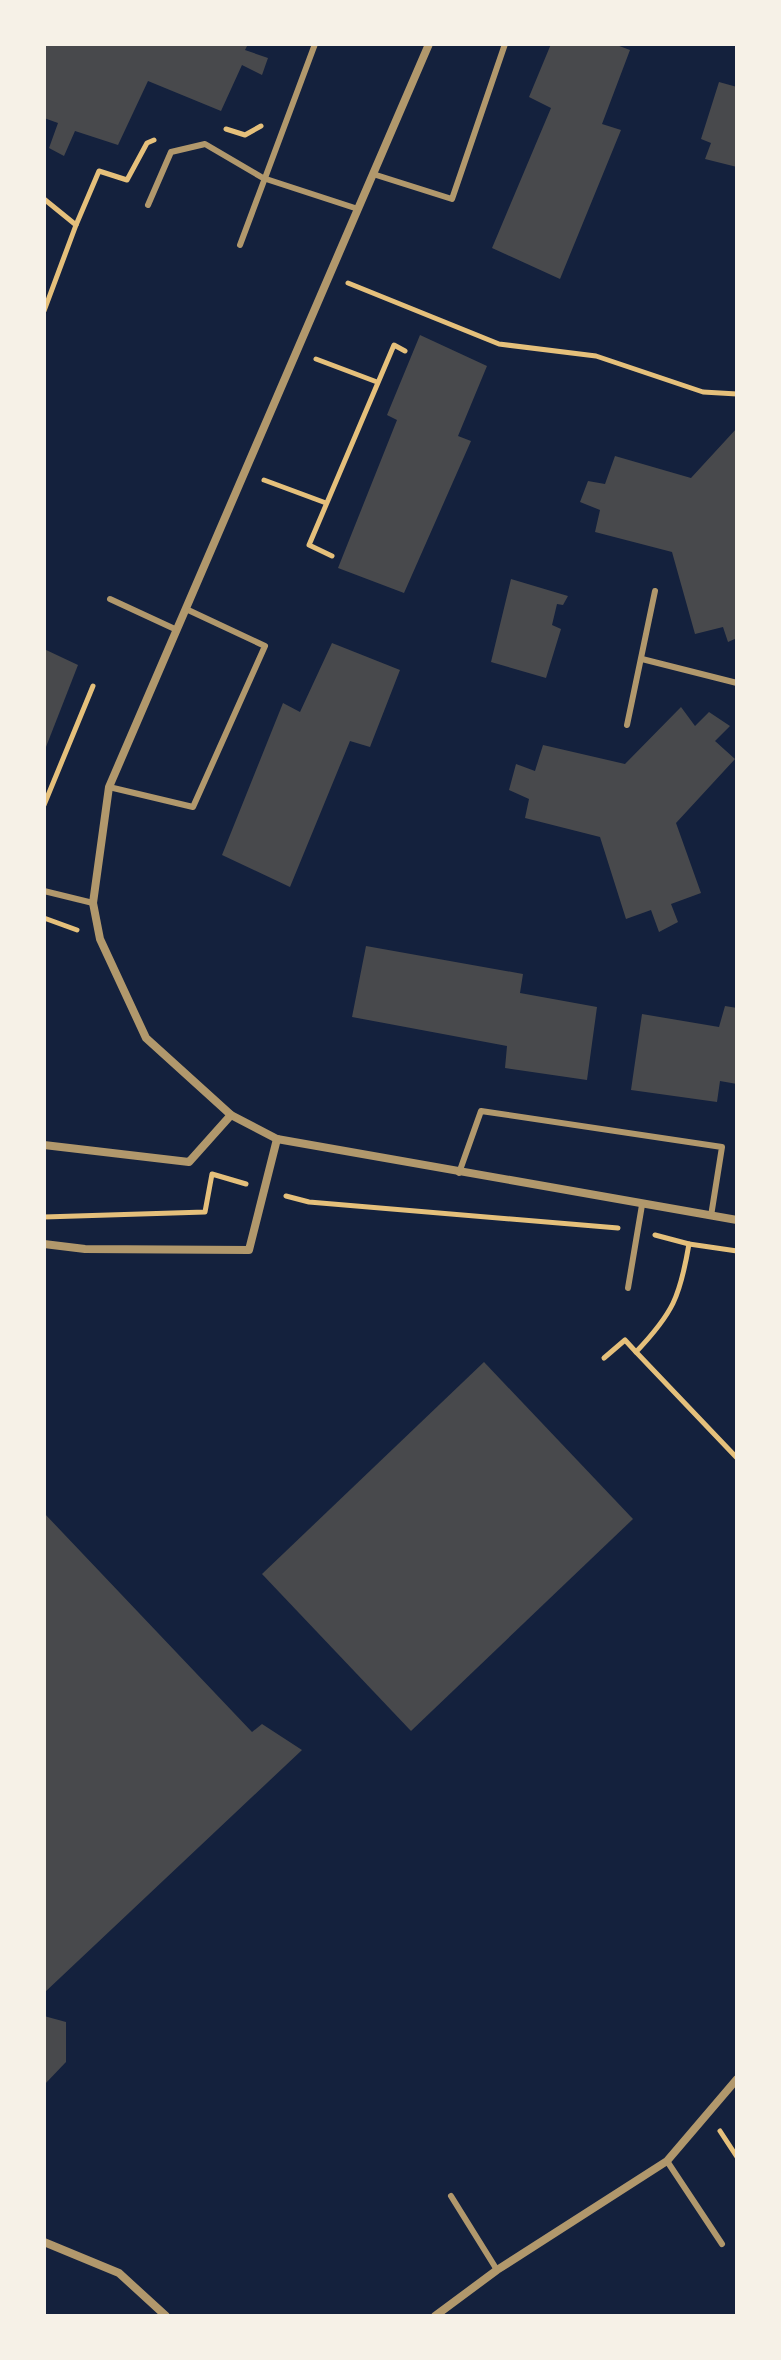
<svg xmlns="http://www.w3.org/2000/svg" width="781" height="2360" viewBox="0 0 781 2360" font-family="Jost,sans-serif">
  <rect width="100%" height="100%" fill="#14213d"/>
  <!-- building -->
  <g fill="#48494c">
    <path d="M 44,44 L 248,44 L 245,50 L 268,58 L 262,75 L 242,65 L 221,111 L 148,81 L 118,145 L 75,131 L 64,156 L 49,148 L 58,123 L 44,118 Z"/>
    <path d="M 551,44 L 614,44 L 630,50 L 602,124 L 621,130 L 560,279 L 492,248 L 551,108 L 529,97 Z"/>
    <path d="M 719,82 L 737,87 L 737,167 L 705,159 L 711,143 L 701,139 Z"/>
    <path d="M 420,335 L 487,366 L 458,436 L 471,441 L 404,593 L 338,568 L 397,420 L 387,415 Z"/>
    <path d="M 737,428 L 737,638 L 728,642 L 723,627 L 695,634 L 672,552 L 595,532 L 600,510 L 580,502 L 588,481 L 605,484 L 615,456 L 691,478 Z"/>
    <path d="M 511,579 L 568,596 L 563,605 L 557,604 L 552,625 L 561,629 L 546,678 L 491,662 Z"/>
    <path d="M 332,643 L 400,670 L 370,747 L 350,741 L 290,887 L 222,855 L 283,703 L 300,712 Z"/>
    <path d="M 44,649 L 78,665 L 44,752 Z"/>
    <path d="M 681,707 L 695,726 L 709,712 L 730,726 L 715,741 L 735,759 L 676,823 L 701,893 L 671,904 L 678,922 L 659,932 L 651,910 L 626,919 L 600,837 L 525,818 L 529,799 L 509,790 L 516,764 L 535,771 L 543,745 L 625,764 Z"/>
    <path d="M 366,946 L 523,974 L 520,993 L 597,1007 L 587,1080 L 505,1068 L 507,1046 L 352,1017 Z"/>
    <path d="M 725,1006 L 737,1008 L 737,1084 L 720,1081 L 717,1102 L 631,1090 L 642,1014 L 719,1027 Z"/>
    <path d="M 484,1362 L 633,1519 L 411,1731 L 262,1574 Z"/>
    <path d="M 44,1513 L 252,1732 L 262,1724 L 302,1750 L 44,1993 Z"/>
    <path d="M 44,2016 L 66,2022 L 66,2062 L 44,2085 Z"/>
  </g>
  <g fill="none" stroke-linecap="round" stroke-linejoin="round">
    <!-- path -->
    <g stroke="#e5c07b" stroke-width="5">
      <path d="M 226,129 L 245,135 L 261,126"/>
      <path d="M 44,199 L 76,225 L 99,171 L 127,180 L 147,143 L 154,140"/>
      <path d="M 348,283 L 499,344 L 596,356 L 703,392 L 737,394"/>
      <path d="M 44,311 L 76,225"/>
      <path d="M 316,359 L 377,382"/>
      <path d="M 264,480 L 326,503"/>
      <path d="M 332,556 L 309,545 L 394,345 L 405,351"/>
      <path d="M 44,805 L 93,686"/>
      <path d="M 44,918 L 77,930"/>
      <path d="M 286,1196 L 309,1202 L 618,1228"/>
      <path d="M 44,1217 L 205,1212 L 212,1174 L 246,1184"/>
      <path d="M 655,1235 L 689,1244 C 680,1297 673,1313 636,1352 L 737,1458"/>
      <path d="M 689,1244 L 737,1251"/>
      <path d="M 604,1358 L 625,1340 L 636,1352"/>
      <path d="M 720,2131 L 737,2157"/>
    </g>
    <!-- service -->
    <g stroke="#b1986c" stroke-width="6">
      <path d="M 373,174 L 452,199 L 505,44"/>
      <path d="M 148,205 L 171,152 L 205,144 L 263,178 L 358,209"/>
      <path d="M 240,245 L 315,44"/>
      <path d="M 110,599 L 177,630"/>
      <path d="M 642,659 L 737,683"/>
      <path d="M 627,725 L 655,591"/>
      <path d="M 109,787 L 193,807 L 265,646 L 186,609"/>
      <path d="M 44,891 L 93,903"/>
      <path d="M 459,1173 L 481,1111 L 722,1147 L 711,1216"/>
      <path d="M 628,1288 L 642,1205"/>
      <path d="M 667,2161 L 722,2244"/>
      <path d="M 451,2196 L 497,2270"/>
    </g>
    <!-- minor -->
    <g stroke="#b1986c" stroke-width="8">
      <path d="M 429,44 L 109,787 L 93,903 L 100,939 L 146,1038 L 231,1115 L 277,1139 L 737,1220"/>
      <path d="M 44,1145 L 189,1162 L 231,1115"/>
      <path d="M 44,1244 L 85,1249 L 249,1250 L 277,1139"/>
      <path d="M 44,2242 L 119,2273 L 166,2316"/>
      <path d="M 435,2316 L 497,2270 L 667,2161 L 737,2079"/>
    </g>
  </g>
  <!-- border -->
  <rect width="781" height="2360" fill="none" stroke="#f6f1e7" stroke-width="92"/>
</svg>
